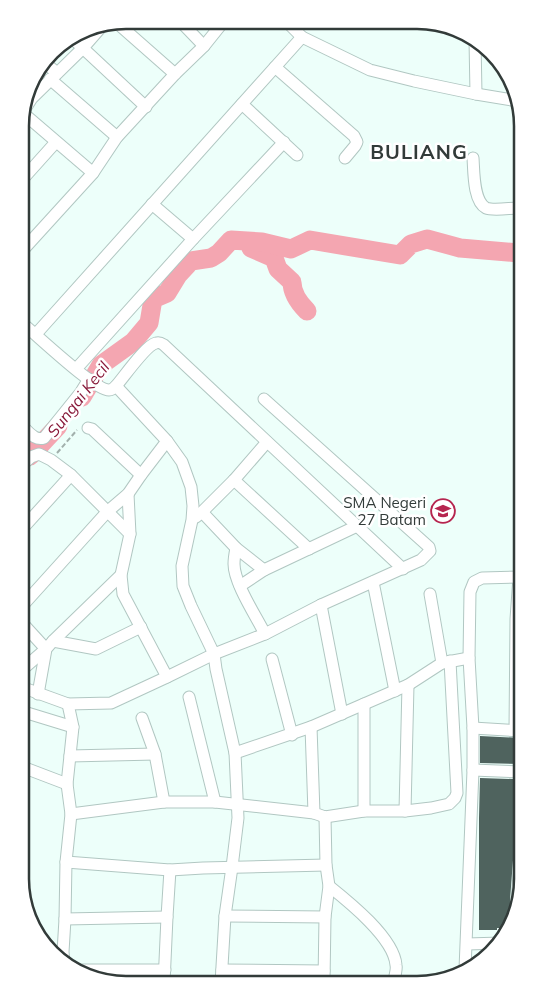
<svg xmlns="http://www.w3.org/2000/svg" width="543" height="1005" viewBox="0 0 543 1005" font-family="Mulish,sans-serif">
  <rect width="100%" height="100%" fill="#edfffa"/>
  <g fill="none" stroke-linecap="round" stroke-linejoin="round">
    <!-- river -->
    <g stroke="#f4a6b1" stroke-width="19">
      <path d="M 251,248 L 274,258 L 278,269 L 292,282 C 292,293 299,303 307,311"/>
      <path d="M 82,397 L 101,365 L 133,342 L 149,323 L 153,299 L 167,293 L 178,275 L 191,261 L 211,258 L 219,253 L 231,240 L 262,242 L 291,249 L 310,240 L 400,255 L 411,244 L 427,239 L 460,248 L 519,253"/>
      <path d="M 23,454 L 30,456 L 58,426"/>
    </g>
  </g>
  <!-- building -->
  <g fill="#4f635e">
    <path d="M 480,736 L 522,738 L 522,764 L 480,763 Z"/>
    <path d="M 480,778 L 513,779 L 514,847 L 510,900 L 511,905 L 514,908 L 507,928 L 497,928 L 497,930 L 479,930 L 479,818 Z"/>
  </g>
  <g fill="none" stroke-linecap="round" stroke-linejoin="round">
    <!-- minor casing -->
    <g stroke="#b1c7c2" stroke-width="13">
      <g id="minor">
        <path d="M 179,20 L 204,46"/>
        <path d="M 286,21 L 302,37 L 370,70 L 414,81 L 476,94 L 518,101"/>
        <path d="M 116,22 L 175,74"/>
        <path d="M 71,37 L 146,107"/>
        <path d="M 475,40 L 476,94"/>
        <path d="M 44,62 L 57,73"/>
        <path d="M 275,67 L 354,136 L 357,142 L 355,146 L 345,158"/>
        <path d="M 50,79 L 117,137"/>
        <path d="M 242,104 L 297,155"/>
        <path d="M 23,113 L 93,173"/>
        <path d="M 21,115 L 32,98 L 83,48 L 104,24"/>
        <path d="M 473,158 C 474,171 473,201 486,208 C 493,211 510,208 518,208"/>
        <path d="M 21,181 L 56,142"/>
        <path d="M 152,204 L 193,239"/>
        <path d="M 22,251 L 93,173 L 117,137 L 175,74 L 204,46 L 224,21"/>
        <path d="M 22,323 C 37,335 94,390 109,390 C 112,390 114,388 116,386 L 167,441 L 182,462 L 191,487 L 193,506 L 192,520 L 182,566 L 183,586 L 191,606 L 214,654 L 216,669 L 235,753 L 238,818 L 232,867 L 225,916 L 221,983"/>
        <path d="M 36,334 L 302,37"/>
        <path d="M 76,369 L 193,239 L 284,142"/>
        <path d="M 116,386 C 124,377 146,345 156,343 C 160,342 161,343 164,345 L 403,569"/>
        <path d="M 23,427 C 29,432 35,441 44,438 L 81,392 L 89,379"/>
        <path d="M 88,428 L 92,429 L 141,475"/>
        <path d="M 23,464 L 31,457 L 39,454 L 51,460 L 71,475 L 130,534"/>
        <path d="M 234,480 L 309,549"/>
        <path d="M 128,494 L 130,534 L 121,575 L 123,594 L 167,677"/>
        <path d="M 202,512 L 236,548 C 235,553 234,559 234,564 C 234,583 256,616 265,634"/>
        <path d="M 196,517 L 202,512 L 234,480 L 267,442"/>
        <path d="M 23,528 L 71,475"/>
        <path d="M 236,548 L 264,570"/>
        <path d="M 373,582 L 395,691"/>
        <path d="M 240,586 L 264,570 L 357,526"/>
        <path d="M 430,594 L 442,663"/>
        <path d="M 24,604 L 107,512 L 128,494 L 141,475 L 167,441"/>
        <path d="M 321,605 L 342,714"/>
        <path d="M 24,625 L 46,649 L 24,668"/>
        <path d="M 53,641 L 96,649 L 141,627"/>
        <path d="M 272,659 L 292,735"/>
        <path d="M 24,688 L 68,704 L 111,703 L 167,677 L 214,654 L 265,634 L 321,605 L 421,560 L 430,551 L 429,547 L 264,399"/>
        <path d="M 38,694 L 46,649 L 53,641 L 121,575"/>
        <path d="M 189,697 L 215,802"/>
        <path d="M 364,704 L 364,811"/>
        <path d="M 24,712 L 73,727"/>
        <path d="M 142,718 L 155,754 L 164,802"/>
        <path d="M 311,727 L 314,813 L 325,817 L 364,811 L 405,811 L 431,808 L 449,804 L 455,798 L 457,793 L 450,661"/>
        <path d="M 473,728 L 522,731"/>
        <path d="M 515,730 L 516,619 L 519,577"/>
        <path d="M 235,753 L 311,727 L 408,685 L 442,663 L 469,658"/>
        <path d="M 70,756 L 155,754"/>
        <path d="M 25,768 L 67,784"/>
        <path d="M 473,770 L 522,772"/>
        <path d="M 405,811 L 408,685"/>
        <path d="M 71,814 L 164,802 L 215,802 L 314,813"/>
        <path d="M 66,862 L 170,870 L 203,868 L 326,865"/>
        <path d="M 329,886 C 349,902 394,938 396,965 C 397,969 395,976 394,980"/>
        <path d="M 517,901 L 521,847 L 520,772"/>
        <path d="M 225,916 L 325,917"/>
        <path d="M 65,919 L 167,917"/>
        <path d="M 467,944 L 501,943"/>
        <path d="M 64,962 L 63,952 L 65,919 L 66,862 L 71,814 L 67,784 L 73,727 L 68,704"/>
        <path d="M 465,969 L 473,770 L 473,728 L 469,658 L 470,592 L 474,582 L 482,578 L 521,577"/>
        <path d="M 80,970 L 165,970"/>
        <path d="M 222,970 L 324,971"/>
        <path d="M 324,981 L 325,917 L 329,886 L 326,865 L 325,817"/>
        <path d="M 164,983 L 167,917 L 170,870"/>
      </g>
    </g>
    <!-- path -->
    <path stroke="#a2b0ac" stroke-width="2" stroke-dasharray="5 2.5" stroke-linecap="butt" d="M 57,453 L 77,430"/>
    <!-- minor -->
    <use href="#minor" stroke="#fff" stroke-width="11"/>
  </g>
  <!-- icons -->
  <defs>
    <g id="school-ring" transform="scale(1.25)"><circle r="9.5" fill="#fff" stroke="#b6254f" stroke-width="1.5"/><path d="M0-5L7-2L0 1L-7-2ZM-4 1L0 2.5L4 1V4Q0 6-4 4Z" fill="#b6254f"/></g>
  </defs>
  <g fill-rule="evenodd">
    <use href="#school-ring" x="443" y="511"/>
  </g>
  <g text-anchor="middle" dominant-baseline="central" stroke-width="5" stroke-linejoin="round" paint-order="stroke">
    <!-- poi labels -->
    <g font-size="15" fill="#323b39" stroke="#fff" text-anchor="end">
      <text x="426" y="502">SMA Negeri<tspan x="426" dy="17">27 Batam</tspan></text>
    </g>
    <!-- water labels -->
    <g font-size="16" font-style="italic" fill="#881939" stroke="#fff">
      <text transform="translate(78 399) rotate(-52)">Sungai Kecil</text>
    </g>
    <!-- district labels -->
    <g font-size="20" font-weight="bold" letter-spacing="1" fill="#323b39" stroke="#fff">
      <text x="419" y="151">BULIANG</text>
    </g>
  </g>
  <!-- crop -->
  <path d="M0 0H543V1005H0ZM126 29H417A97 97 0 0 1 514 126V879A97 97 0 0 1 417 976H126A97 97 0 0 1 29 879V126A97 97 0 0 1 126 29Z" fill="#fff" fill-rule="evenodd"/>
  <path fill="none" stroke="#323b39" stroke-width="2.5" d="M126 29H417A97 97 0 0 1 514 126V879A97 97 0 0 1 417 976H126A97 97 0 0 1 29 879V126A97 97 0 0 1 126 29Z"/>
</svg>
